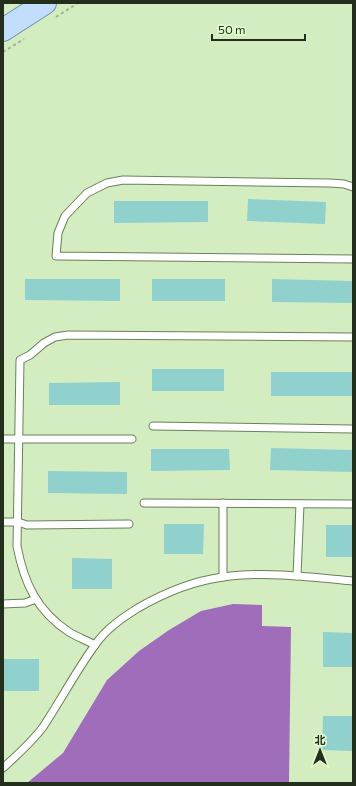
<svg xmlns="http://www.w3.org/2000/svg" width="356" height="786" viewBox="0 0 356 786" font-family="Commissioner,'Noto Sans SC',sans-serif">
  <rect width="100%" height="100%" fill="#d3edc1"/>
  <!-- water -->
  <path fill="#a06dbb" d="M 233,604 L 262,605 L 262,626 L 291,627 L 289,783 L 27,783 L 63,753 L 107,680 L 139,651 L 169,630 L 201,611 Z"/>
  <!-- building -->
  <g fill="#90d1ce">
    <path d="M 248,199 L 326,202 L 325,224 L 247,221 Z"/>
    <path d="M 114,201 L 208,201 L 208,222 L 114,223 Z"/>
    <path d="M 25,279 L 120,279 L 120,301 L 25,300 Z"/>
    <rect x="152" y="279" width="73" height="22"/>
    <path d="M 272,279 L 353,281 L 353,303 L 272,302 Z"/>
    <rect x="152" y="369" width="72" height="22"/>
    <rect x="271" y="372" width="82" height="24"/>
    <path d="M 120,382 L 120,405 L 49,405 L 49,383 Z"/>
    <path d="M 271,448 L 353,450 L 353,472 L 270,470 Z"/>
    <path d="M 151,449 L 229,449 L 230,470 L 151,471 Z"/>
    <path d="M 48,471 L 127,472 L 127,494 L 48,493 Z"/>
    <path d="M 164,524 L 204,524 L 203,554 L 164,554 Z"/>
    <rect x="326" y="525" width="27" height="32"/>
    <path d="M 72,558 L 112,559 L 112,589 L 72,589 Z"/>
    <path d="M 323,632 L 353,633 L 353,667 L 323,667 Z"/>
    <rect x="3" y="659" width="36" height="32"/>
    <path d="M 323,716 L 353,716 L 353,751 L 322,750 Z"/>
  </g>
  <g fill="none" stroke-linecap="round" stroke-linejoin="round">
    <!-- service casing -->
    <g stroke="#698159" stroke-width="9">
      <g id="service">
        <path d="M 353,187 L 344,184 L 330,183 L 123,180 L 107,183 L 87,193 L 65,216 L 58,233 L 56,256 L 353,259"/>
        <path d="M 153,426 L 353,429"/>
        <path d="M 3,439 L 132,439"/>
        <path d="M 144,503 L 353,504"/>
        <path d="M 3,522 L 18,522 L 27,525 L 129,524"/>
        <path d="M 297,576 L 300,504"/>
        <path d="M 223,577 L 223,503"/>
        <path d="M 3,604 L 25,603 L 36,599"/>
        <path d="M 95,645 C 86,640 77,637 69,632 C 37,611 24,583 17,546 L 20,360 L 30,355 L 44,343 L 55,337 L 68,335 L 353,337"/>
        <path d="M 3,768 C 16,756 33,741 43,727 C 61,700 76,671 95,645 C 106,629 122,618 138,608 C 164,593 193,581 223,577 C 264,571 312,577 353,581"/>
      </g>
    </g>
    <!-- primary casing -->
    <g stroke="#7191ad" stroke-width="24">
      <path id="primary" d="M 3,30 L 45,3"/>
    </g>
    <!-- path -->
    <g stroke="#9eb38f" stroke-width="2" stroke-dasharray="3 3" stroke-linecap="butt">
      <path d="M 56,17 L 78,3"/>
      <path d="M 3,52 L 24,39"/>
    </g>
    <!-- service -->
    <use href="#service" stroke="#fff" stroke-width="7"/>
    <!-- primary -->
    <use href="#primary" stroke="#c3ddfd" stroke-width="22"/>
  </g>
  <!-- border -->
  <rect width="356" height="786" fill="none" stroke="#242e1d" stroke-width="8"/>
  <!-- north arrow -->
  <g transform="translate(320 750)" stroke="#e0fbce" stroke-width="3" paint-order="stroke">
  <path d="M0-3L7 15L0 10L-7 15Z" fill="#242e1d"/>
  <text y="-6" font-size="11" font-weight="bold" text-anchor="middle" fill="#242e1d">北</text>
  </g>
  <!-- scale -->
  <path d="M212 34v6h93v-6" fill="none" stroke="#242e1d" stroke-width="2"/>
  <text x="218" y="34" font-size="12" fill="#242e1d" stroke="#e0fbce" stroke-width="3" paint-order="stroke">50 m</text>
</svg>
